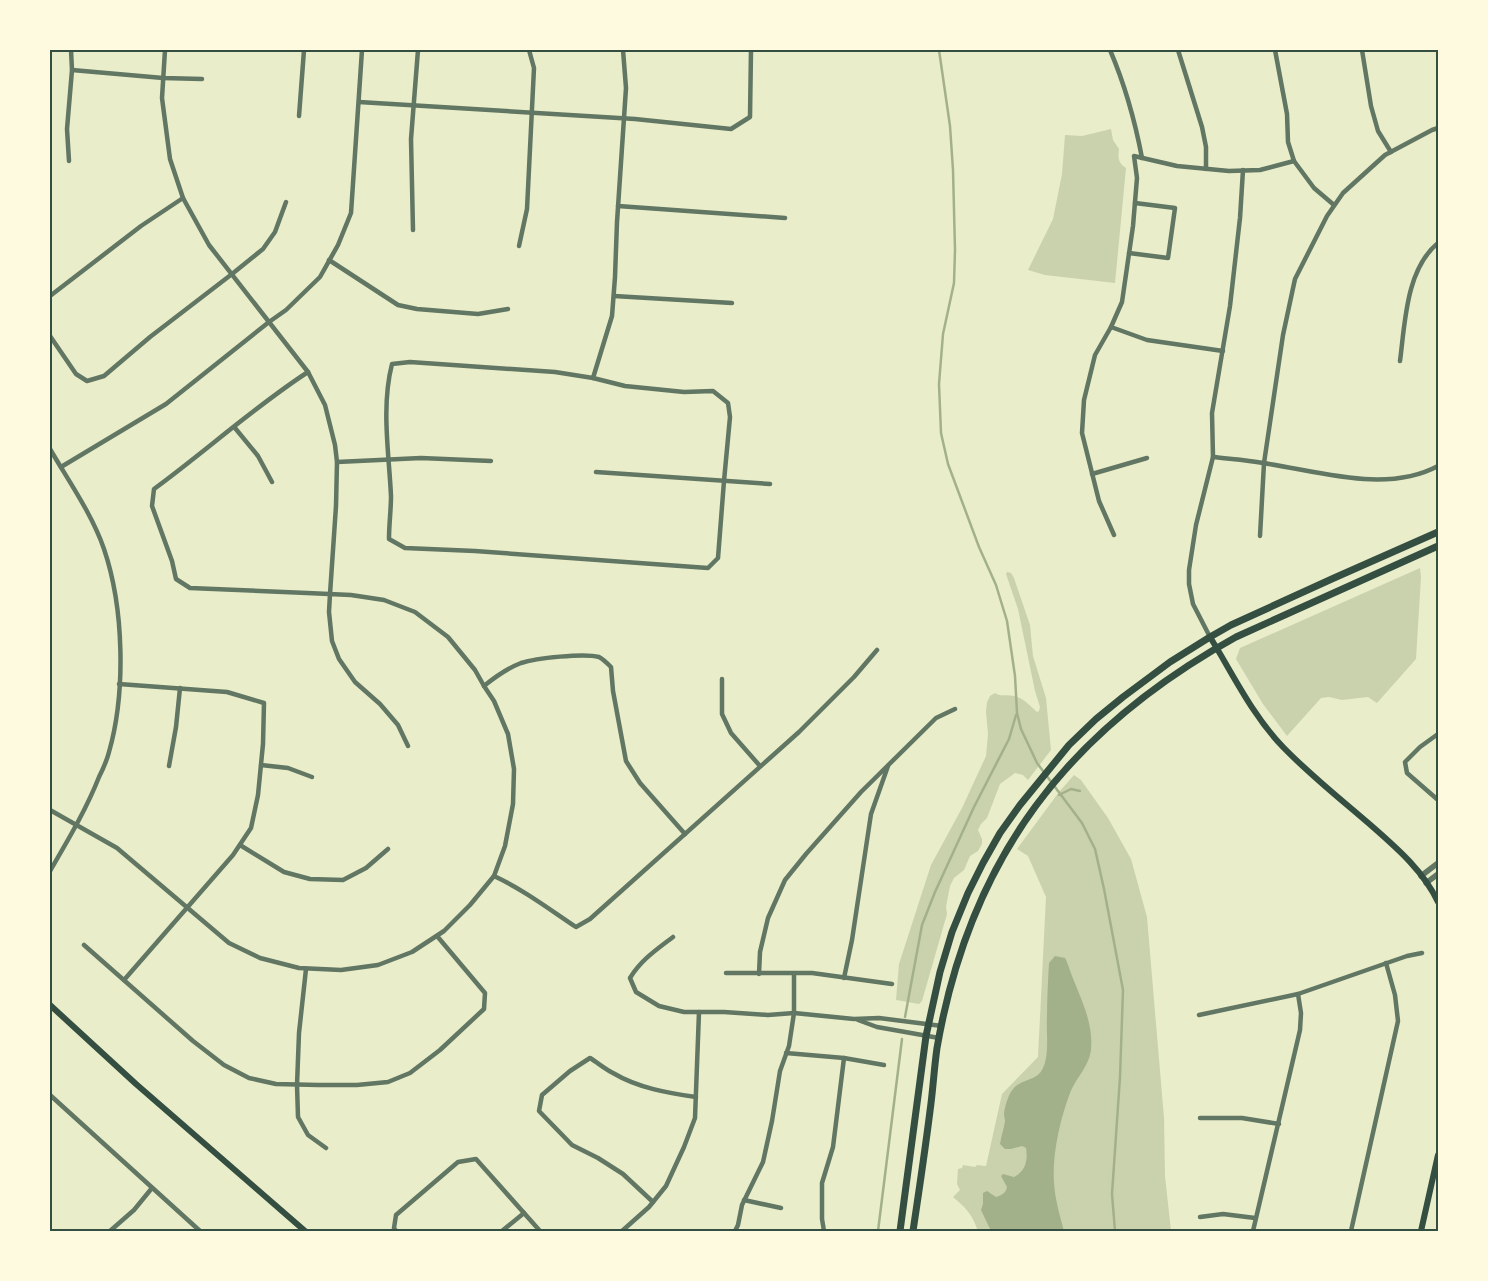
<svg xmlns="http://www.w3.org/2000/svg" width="1488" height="1281" viewBox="0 0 1488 1281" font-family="Georgia,serif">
  <rect width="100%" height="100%" fill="#e9edc9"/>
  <!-- green -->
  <g fill="#cad2ad">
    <path d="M 1111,129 L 1113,140 L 1119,149 C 1118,158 1118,163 1126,168 L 1115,283 L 1045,275 L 1028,270 L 1053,219 L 1062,174 L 1065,135 L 1082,136 Z"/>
    <path d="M 1420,568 L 1421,577 L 1416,659 L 1377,703 L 1368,697 L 1342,700 L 1329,697 L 1321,698 L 1287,736 L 1263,704 L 1236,659 L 1240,648 Z"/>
    <path d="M 1007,572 L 1011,573 L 1014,578 L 1030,625 L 1033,656 L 1046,698 L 1051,750 L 1028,780 L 1023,775 L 1015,773 L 1000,784 L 987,818 L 981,824 L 978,830 L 982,839 L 982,844 L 978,851 L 970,856 L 964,870 L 954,878 L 950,886 L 946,907 L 947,914 L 922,1001 L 919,1004 L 896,1000 L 899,964 L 931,865 L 962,808 L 986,756 L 988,734 L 986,712 L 987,702 L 990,696 L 995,693 C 1001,697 1007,694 1014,696 C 1024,698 1030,706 1037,712 L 1039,711 L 1040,707 L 1035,691 L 1018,609 L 1006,574 Z"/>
    <path d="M 1074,775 L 1081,780 L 1108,818 L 1131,859 L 1147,917 L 1164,1118 L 1165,1176 L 1171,1231 L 978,1231 C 972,1214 966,1208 953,1197 L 960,1190 L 957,1184 L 958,1169 L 962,1168 L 963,1165 L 975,1167 L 977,1165 L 986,1166 L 1002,1094 L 1038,1057 L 1046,897 L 1028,856 L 1017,849 L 1059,792 Z"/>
  </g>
  <!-- water -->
  <path fill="#a3b18a" d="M 1055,956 L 1065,958 L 1067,962 C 1076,990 1094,1019 1091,1049 C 1090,1065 1076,1078 1070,1093 C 1060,1120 1052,1154 1054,1183 C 1055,1199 1060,1216 1064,1231 L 991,1231 L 981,1210 L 983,1204 L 983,1193 L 987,1191 L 996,1197 C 1002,1195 1006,1193 1007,1187 L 1001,1176 L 1003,1174 L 1014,1177 C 1026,1171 1028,1160 1026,1148 L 1022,1146 L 1011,1149 L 1005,1149 L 1000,1144 C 1001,1136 1004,1129 1005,1121 C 1005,1119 1004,1116 1004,1114 C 1005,1104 1010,1088 1019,1084 C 1027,1079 1037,1079 1042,1070 C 1050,1056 1046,1032 1047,1017 C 1047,999 1048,981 1049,963 Z"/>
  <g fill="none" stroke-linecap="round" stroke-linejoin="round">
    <!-- stream -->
    <g stroke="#a3b18a" stroke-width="2.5">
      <path d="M 939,50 L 950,126 L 953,170 L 955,250 L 954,283 L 943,334 L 939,384 L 941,433 L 948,464 L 979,547 L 996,585 L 1007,621 L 1015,676 L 1017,713 L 1021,729 L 1037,763 L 1082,823 L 1095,849 L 1104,889 L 1123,990 L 1120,1077 L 1112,1194 L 1115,1231"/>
      <path d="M 1059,795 L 1071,789 L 1080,791"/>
      <path d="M 905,1017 L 922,925 L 935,892 L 974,807 L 1009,739 L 1016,715"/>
      <path d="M 878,1231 L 902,1039"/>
    </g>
    <!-- minor -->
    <g stroke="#617663" stroke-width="4.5">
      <path d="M 165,50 L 162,98 L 170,159 L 183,198 L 209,245 L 308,372 L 325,405 L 335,445 L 337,462 L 336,506 L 330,594 L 329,612 L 332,641 L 339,659 L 355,682 L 380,704 L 398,725 L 408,746"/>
      <path d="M 1110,50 C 1125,85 1135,121 1142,158"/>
      <path d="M 1178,50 L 1202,127 L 1206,147 L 1206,169"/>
      <path d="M 1275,50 L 1287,114 L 1288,142 L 1294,161 L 1314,188 L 1334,205"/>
      <path d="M 1362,50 L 1371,106 L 1378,131 L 1391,152"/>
      <path d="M 72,70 L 163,78 L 202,79"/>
      <path d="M 359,102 L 635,119 L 731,129 L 750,117 L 751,50"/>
      <path d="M 299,116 L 304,50"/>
      <path d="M 69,161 L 67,129 L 72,70 L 71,50"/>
      <path d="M 618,206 L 785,218"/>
      <path d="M 413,230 L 411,139 L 418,50"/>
      <path d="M 519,246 L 527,209 L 534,68 L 529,50"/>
      <path d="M 1129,253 L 1168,258 L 1175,208 L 1135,203"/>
      <path d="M 329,260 L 398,305 L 417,309 L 478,314 L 508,309"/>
      <path d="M 50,296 L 141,226 L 183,198"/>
      <path d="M 614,296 L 732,303"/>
      <path d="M 1111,327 L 1095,355 L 1084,400 L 1082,433 L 1099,501 L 1114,535"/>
      <path d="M 50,336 L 76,374 L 87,381 L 104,376 L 150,337 L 232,274 L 263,249 L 275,232 L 286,202"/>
      <path d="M 1223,351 L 1147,340 L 1111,327 L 1122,302 L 1133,226 L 1137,178 L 1134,156 L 1177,166 L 1229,171 L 1260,170 L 1294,161"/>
      <path d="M 1400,361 C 1405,323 1406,269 1438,243"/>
      <path d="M 410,362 L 555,372 L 593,378 L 625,386 L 684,392 L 713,391 L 728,403 L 730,417 L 724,481 L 718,558 L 708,568 L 475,551 L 405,548 L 389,539 C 389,524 391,510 391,496 C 389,453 381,407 392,364 Z"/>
      <path d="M 593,378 L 612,316 L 615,277 L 617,222 L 626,88 L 623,50"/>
      <path d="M 235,428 L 258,456 L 272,482"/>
      <path d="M 50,449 C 68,480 92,514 104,549 C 124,608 126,692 109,752 C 107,760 103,769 99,777 C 86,810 68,840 50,871"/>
      <path d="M 1213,457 C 1230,459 1247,460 1263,463 C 1318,471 1386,494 1438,466"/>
      <path d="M 337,462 L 421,458 L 491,461"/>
      <path d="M 61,467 L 166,404 L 269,322 L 286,310 L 320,277 L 338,245 L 351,213 L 362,50"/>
      <path d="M 596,472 L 770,484"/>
      <path d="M 1092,474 L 1147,458"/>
      <path d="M 1260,536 L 1264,463 L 1283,335 L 1295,279 L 1327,216 L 1343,193 L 1385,155 L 1432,130 L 1438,128"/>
      <path d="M 1210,637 L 1193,604 L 1189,584 L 1189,570 L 1196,525 L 1213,457 L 1212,413 L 1230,306 L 1240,218 L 1243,170"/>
      <path d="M 722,679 L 722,714 L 731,733 L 760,766"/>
      <path d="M 119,684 L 227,692 L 264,703 L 263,744 L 258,795 L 251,828 L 233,855 L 124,980"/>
      <path d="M 484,686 C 495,677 508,668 521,663 C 536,658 584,653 599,657 C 603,659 608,664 611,667 L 613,691 L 626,761 L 640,783 L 685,834"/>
      <path d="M 1438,734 L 1420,747 L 1405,762 L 1407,773 L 1438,800"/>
      <path d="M 261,765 L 288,768 L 312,777"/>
      <path d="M 169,766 L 176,727 L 180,688"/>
      <path d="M 50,810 L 117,848 L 229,943 L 260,958 L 299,968 L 341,970 L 378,965 L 412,952 L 444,931 L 470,905 L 494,876 L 505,846 L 513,804 L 514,769 L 508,734 L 494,701 L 484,686 L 475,670 L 448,637 L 415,612 L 384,600 L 351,595 L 307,593 L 190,588 L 176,579 L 172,561 L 152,506 L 154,489 C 206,451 254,407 308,372"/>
      <path d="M 240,845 L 284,872 L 310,879 L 343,880 L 366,868 L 388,849"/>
      <path d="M 494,876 C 524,890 549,909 576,927 L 590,919 L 799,732 L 854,677 L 877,650"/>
      <path d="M 673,937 C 656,950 641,960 630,978 L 636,992 L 659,1006 L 684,1012 L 724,1012 L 768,1015 L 794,1013 L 854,1019 L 879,1018 L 942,1026"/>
      <path d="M 84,945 L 193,1041 L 224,1065 L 249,1078 L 276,1084 L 318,1085 L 357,1085 L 388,1082 L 410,1073 L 440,1050 L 484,1009 L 485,993 L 437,936"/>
      <path d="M 306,969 L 299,1033 L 297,1085 L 298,1117 L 308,1135 L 326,1148"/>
      <path d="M 726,973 L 812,973 L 892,984"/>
      <path d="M 759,974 L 760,952 L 768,918 L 785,880 L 806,854 L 861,792 L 936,718 L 955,709"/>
      <path d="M 844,978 L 852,940 L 871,814 L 888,766"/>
      <path d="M 1199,1015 L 1298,994 L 1407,956 L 1422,953"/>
      <path d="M 858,1020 L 877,1027 L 939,1038"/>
      <path d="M 786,1053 L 844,1058 L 884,1065"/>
      <path d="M 50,1095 L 200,1231"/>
      <path d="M 1200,1118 L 1242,1118 L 1279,1124"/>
      <path d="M 744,1200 L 781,1208"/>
      <path d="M 653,1202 L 623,1174 L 598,1158 L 572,1145 L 539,1111 L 542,1095 L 570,1071 L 590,1058 C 598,1063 605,1069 613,1073 C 638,1088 668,1093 696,1097"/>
      <path d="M 1200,1217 L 1223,1214 L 1255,1218"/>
      <path d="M 110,1231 L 134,1210 L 152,1188"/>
      <path d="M 396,1231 L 394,1228 L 396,1215 L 458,1162 L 476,1159 L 540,1231"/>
      <path d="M 502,1231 L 524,1213"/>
      <path d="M 622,1231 L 649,1207 L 666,1186 L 684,1147 L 695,1118 L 699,1012"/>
      <path d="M 735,1231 L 738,1225 L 742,1205 L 763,1162 L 772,1121 L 780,1071 L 789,1046 L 794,1013 L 794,974"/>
      <path d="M 824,1231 L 822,1219 L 822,1183 L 833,1147 L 844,1058"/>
      <path d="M 1253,1231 L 1300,1030 L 1301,1013 L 1298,994"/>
      <path d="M 1351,1231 L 1398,1021 L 1395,995 L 1386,963"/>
    </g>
    <!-- tertiary -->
    <g stroke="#617663" stroke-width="5.5">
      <path d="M 1421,876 L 1438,863"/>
      <path d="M 1426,883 L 1438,874"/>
    </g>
    <!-- secondary -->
    <g stroke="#344e41" stroke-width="6">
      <path d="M 1210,637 C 1233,674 1252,715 1283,747 C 1311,776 1343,801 1374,828 C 1398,849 1424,872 1438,902"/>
      <path d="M 50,1005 L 136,1084 L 305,1231"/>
      <path d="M 1421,1231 L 1438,1155"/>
    </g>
    <!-- primary -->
    <g stroke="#344e41" stroke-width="7">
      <path d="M 900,1231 L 926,1036 L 940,972 L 952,932 L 968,893 L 983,863 L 1000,833 L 1020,805 L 1069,745 L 1096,719 L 1123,697 L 1170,662 L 1210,637 L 1231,625 L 1334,578 L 1438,532"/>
      <path d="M 913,1231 C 919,1191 925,1151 930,1111 C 933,1090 934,1069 937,1048 C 970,857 1068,730 1236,637 L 1438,546"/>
    </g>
  </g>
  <!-- border -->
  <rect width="1488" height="1281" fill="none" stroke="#fefae0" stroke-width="102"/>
  <rect x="51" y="51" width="1386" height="1179" fill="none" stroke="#344e41" stroke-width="2"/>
</svg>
